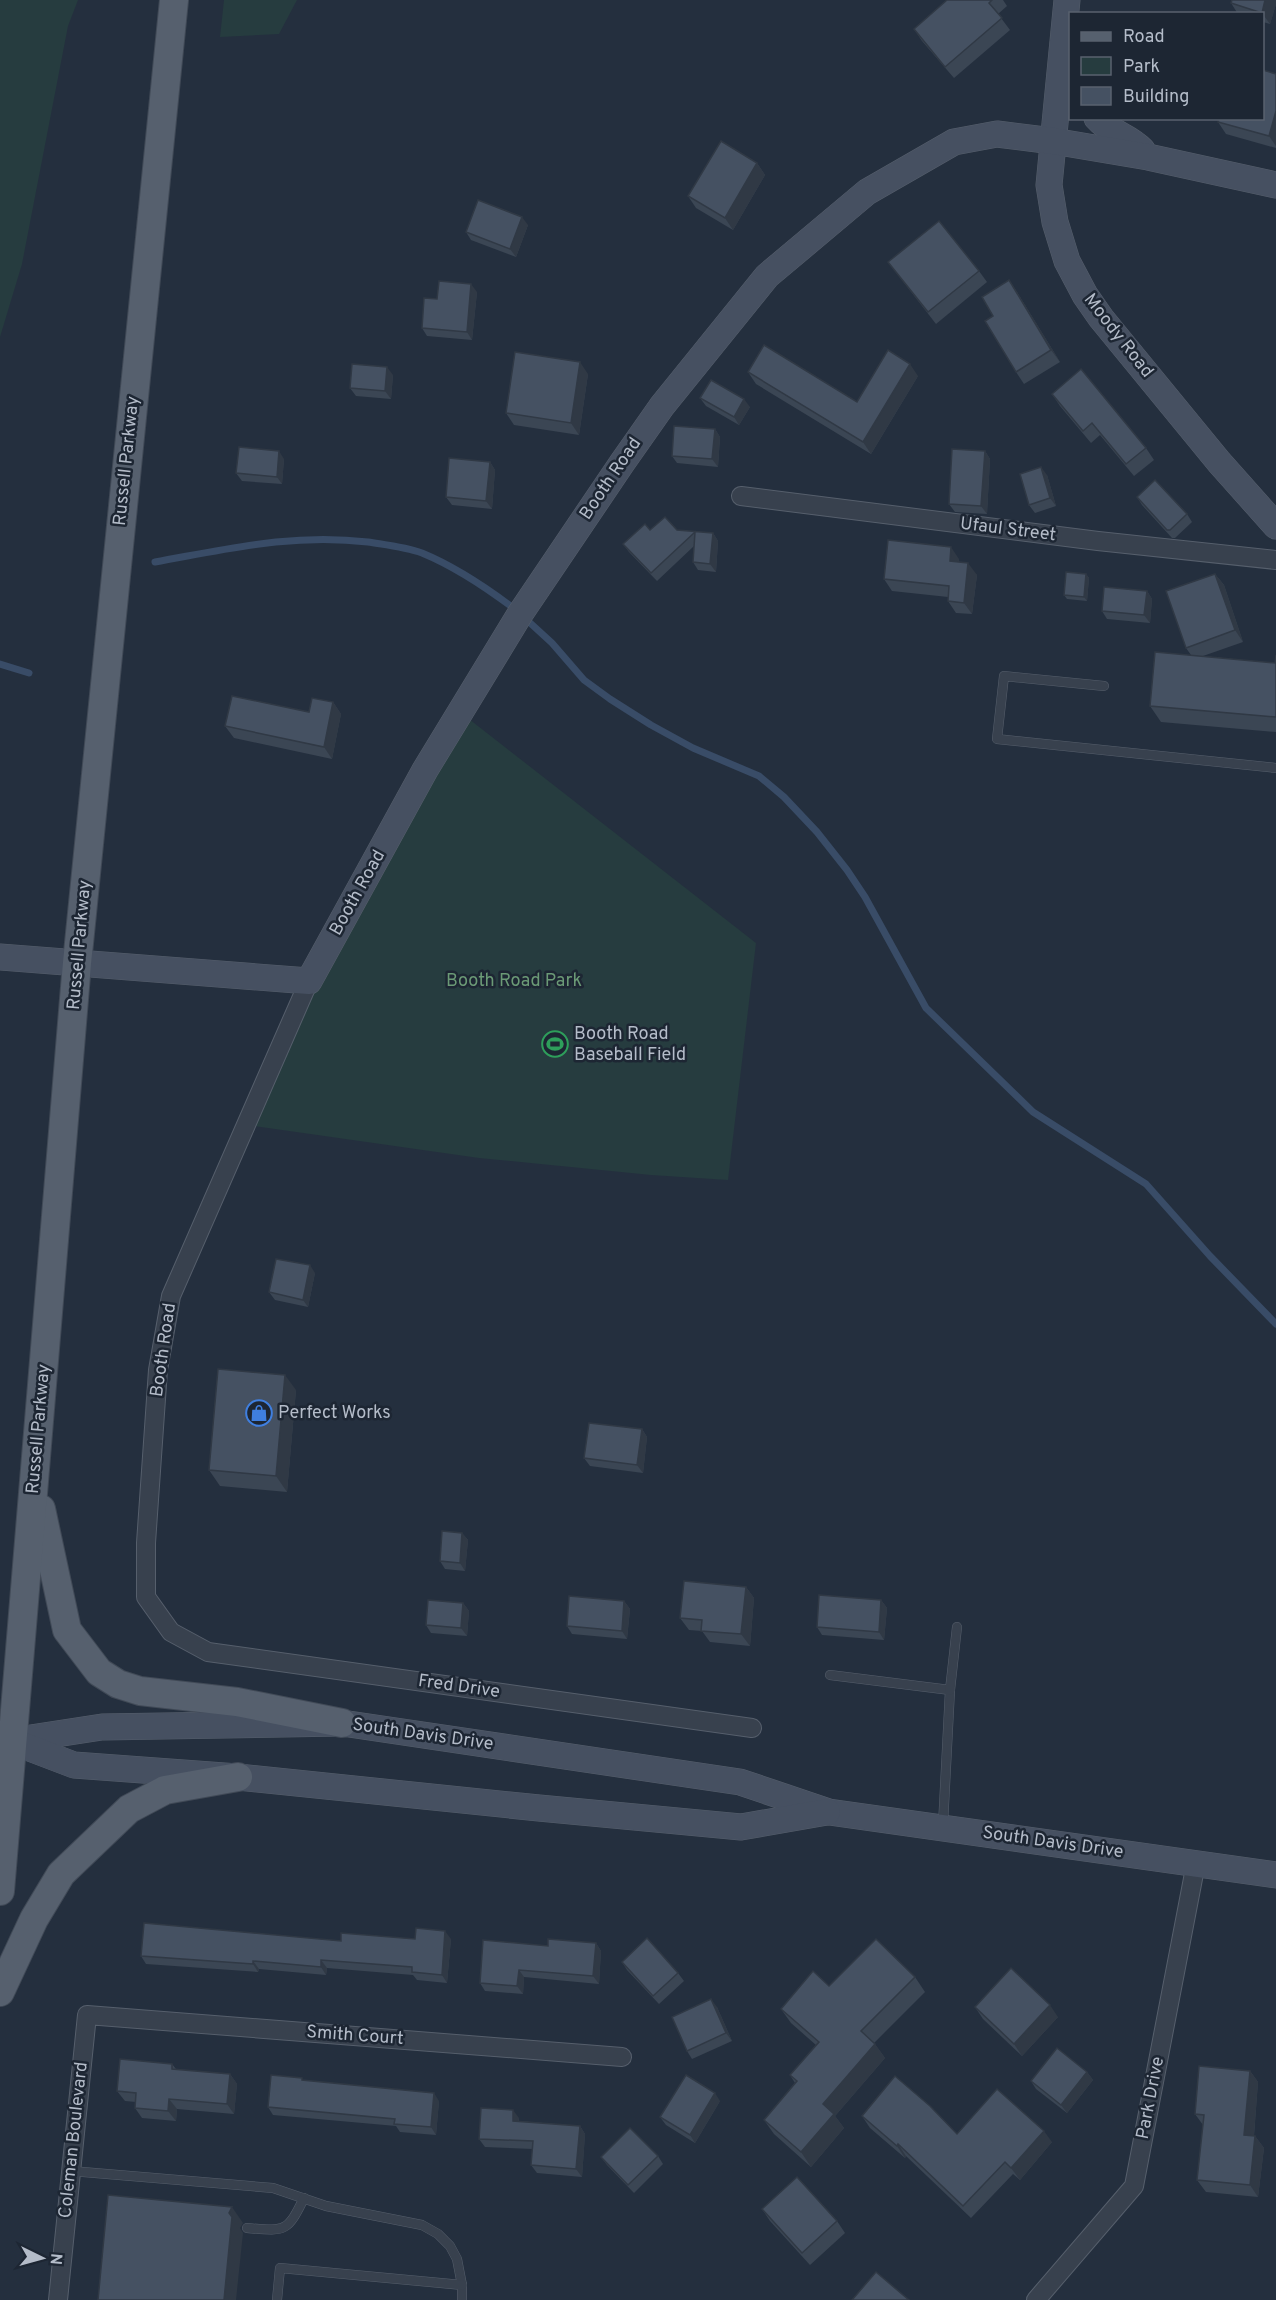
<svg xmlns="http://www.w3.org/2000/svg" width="1276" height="2300" viewBox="0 0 1276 2300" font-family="Overpass,sans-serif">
  <rect width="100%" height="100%" fill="#242f3e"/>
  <!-- green -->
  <g fill="#263c3f">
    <path d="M 0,0 L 78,0 L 68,26 L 22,264 L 0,337 Z"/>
    <path d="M 224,0 L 297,0 L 279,34 L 220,37 Z"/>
    <path d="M 460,712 L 756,943 L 728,1180 L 651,1175 L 479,1158 L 247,1125 L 309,981 Z"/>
  </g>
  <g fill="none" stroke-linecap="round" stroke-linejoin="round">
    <!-- stream -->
    <g stroke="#394c67" stroke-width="7">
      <path d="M 155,562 C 228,549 293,533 368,542 C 386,545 405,547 422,553 C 456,567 487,588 516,610"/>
      <path d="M 528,621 L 552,643 L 584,680 L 610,699 L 651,725 L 693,748 L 759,776 L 784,797 L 817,832 L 847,870 L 865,897 L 926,1008 L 1033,1112 L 1146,1184 L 1210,1256 L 1276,1324"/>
      <path d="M 0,664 L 29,673"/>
    </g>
    <!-- lane casing -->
    <g stroke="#565f6c" stroke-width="10">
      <g id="lane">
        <path d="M 1104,686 L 1004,676 L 997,739 L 1276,768"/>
        <path d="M 830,1675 L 950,1690 L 943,1825"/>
        <path d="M 950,1690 L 957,1627"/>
        <path d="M 71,2171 L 273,2188 L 326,2206 L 422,2225 L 438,2234 L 450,2246 L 457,2259 L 462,2285 L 462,2300"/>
        <path d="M 247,2228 C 285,2231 287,2233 304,2198"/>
        <path d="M 277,2300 L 280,2268 L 462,2285"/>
      </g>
    </g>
    <!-- street casing -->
    <g stroke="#565f6c" stroke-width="20">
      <g id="street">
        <path d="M 741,496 L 1098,541 L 1276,560"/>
        <path d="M 309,981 L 171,1296 L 158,1370 L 146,1543 L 146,1597 L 171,1632 L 208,1652 L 752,1728"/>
        <path d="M 58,2300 L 87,2015 L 622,2057"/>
        <path d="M 1036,2300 L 1134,2186 L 1196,1863"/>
      </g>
    </g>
    <!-- secondary casing -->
    <g stroke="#565f6c" stroke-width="27">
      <g id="secondary">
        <path d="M 1067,0 L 1049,185 L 1055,222 L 1067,261 L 1085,295 L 1101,318 L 1219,462 L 1276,526"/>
        <path d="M 1097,118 C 1110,133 1129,136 1142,150"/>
        <path d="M 0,957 L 309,981 L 425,770 L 520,614 L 622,463 L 662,406 L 767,276 L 867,192 L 954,142 L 997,134 L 1053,141 L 1148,157 L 1276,185"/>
        <path d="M 0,1740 L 11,1741 L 102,1727 L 342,1723 L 740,1782 L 829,1812 L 1276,1875"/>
        <path d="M 11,1741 L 74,1765 L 238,1777 L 539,1808 L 741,1827 L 827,1812"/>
      </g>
    </g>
    <!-- primary casing -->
    <g stroke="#414a57" stroke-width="30">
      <g id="primary">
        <path d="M 41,1509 L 67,1630 L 99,1672 L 118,1684 L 140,1691 L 237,1702 L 342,1723"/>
        <path d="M 0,1891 L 77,963 L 174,0"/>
        <path d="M 0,1992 L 34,1919 L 61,1874 L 129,1809 L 165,1790 L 238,1777"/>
      </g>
    </g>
    <!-- lane -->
    <use href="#lane" stroke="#38414e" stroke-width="9"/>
    <!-- street -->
    <use href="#street" stroke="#38414e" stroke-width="18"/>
    <!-- secondary -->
    <use href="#secondary" stroke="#465061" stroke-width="26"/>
    <!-- primary -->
    <use href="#primary" stroke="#56606e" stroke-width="28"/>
  </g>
  <!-- wall -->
  <g fill="#3b4654">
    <path d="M 947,0 L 1003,0 L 1007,6 L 998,14 L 1010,30 L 954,78 L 922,41 L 914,29 Z"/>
    <path d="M 1276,0 L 1276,4 L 1270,24 L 1263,22 L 1263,14 L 1238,14 L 1231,3 Z"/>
    <path d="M 1276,74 L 1276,148 L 1226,134 L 1218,122 Z"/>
    <path d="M 757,163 L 765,175 L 733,230 L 696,208 L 688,196 Z"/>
    <path d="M 528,225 L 516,257 L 471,240 L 466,232 Z"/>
    <path d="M 888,262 L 979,271 L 987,282 L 936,324 Z"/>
    <path d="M 1009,280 L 1017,292 L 1060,362 L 1024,384 L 1016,372 L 993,316 Z"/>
    <path d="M 477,292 L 472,340 L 427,336 L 422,328 L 437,299 Z"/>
    <path d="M 748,372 L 857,402 L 918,376 L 871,454 L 756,384 Z"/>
    <path d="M 588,374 L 579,435 L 514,425 L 506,413 Z"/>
    <path d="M 393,375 L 391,399 L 356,396 L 350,388 Z"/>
    <path d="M 1052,394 L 1146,448 L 1154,460 L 1134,476 L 1100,435 L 1091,443 L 1060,406 Z"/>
    <path d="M 700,398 L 750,407 L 739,425 L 706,406 Z"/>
    <path d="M 715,429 L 720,437 L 718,467 L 677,463 L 672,456 Z"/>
    <path d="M 985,451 L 990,459 L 987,514 L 955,512 L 949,504 Z"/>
    <path d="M 284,459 L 282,484 L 242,481 L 236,473 Z"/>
    <path d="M 490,462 L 495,470 L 492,509 L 452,505 L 446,497 Z"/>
    <path d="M 1047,475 L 1056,506 L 1035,513 L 1029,505 Z"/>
    <path d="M 1137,497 L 1187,514 L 1192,522 L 1175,538 L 1172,538 L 1142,505 Z"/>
    <path d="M 650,530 L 677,530 L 713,533 L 718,541 L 716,572 L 698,570 L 693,562 L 694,546 L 657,581 L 629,552 L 623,544 Z"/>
    <path d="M 959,559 L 959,562 L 977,575 L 972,614 L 956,613 L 948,601 L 948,597 L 892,591 L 884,579 Z"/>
    <path d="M 1086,574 L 1089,578 L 1087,601 L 1067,599 L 1064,595 Z"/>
    <path d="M 1215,574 L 1224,585 L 1243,642 L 1203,656 L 1275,663 L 1276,655 L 1276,732 L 1161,722 L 1150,706 L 1191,655 L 1186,648 Z"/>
    <path d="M 1147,591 L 1152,599 L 1150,623 L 1107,619 L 1102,611 Z"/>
    <path d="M 333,702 L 341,714 L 332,759 L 234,738 L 225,726 L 309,712 Z"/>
    <path d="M 315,1273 L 308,1307 L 275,1300 L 269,1292 Z"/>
    <path d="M 296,1390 L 287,1492 L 220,1486 L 209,1470 Z"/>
    <path d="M 642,1429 L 647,1437 L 643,1473 L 590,1466 L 584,1458 Z"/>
    <path d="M 462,1533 L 468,1540 L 465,1571 L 445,1569 L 440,1561 Z"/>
    <path d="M 746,1587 L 754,1598 L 750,1646 L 710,1642 L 702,1631 L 689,1630 L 680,1618 Z"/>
    <path d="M 881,1600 L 887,1608 L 884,1640 L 822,1635 L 817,1627 Z"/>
    <path d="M 624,1601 L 630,1609 L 627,1639 L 572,1634 L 567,1626 Z"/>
    <path d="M 463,1603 L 469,1611 L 467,1636 L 431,1633 L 426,1625 Z"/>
    <path d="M 451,1939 L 447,1983 L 417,1980 L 413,1975 L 327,1968 L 326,1975 L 259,1969 L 258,1972 L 146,1964 L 141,1956 L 341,1941 Z"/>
    <path d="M 596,1943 L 601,1951 L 599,1984 L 524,1977 L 523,1994 L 485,1991 L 480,1983 L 548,1946 Z"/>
    <path d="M 622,1962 L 678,1973 L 684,1981 L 659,2004 L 627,1970 Z"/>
    <path d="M 915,1977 L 925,1992 L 874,2043 L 885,2058 L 835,2116 L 844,2128 L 811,2167 L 774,2134 L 764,2120 L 795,2083 L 790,2075 L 816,2045 L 791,2023 L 781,2009 L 829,1986 Z"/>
    <path d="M 717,2007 L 732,2041 L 692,2059 L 687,2051 Z"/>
    <path d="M 975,2007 L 1058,2017 L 1022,2056 L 983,2019 Z"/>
    <path d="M 172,2064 L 176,2069 L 230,2074 L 237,2084 L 234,2114 L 177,2109 L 176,2121 L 142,2118 L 135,2108 L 136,2102 L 125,2101 L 117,2091 Z"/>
    <path d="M 1250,2071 L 1258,2082 L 1254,2136 L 1255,2136 L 1264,2148 L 1258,2197 L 1206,2192 L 1197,2180 L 1203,2125 L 1195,2114 Z"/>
    <path d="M 1087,2072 L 1093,2080 L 1067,2113 L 1036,2089 L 1031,2081 Z"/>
    <path d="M 304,2080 L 439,2101 L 436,2135 L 400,2132 L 396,2126 L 273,2115 L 268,2107 Z"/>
    <path d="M 720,2101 L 695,2143 L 666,2125 L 660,2117 Z"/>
    <path d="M 862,2116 L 957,2134 L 1052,2142 L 1020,2180 L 1013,2174 L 971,2218 L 906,2156 L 905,2158 L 870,2128 Z"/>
    <path d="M 519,2118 L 519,2121 L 580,2126 L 585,2134 L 582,2177 L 537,2173 L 531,2165 L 533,2149 L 485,2147 L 479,2139 Z"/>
    <path d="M 658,2156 L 663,2164 L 634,2193 L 607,2165 L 601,2157 Z"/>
    <path d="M 762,2209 L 837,2221 L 845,2233 L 810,2265 L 770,2221 Z"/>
  </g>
  <!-- shaded-wall -->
  <g fill="#303945">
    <path d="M 1265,0 L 1276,0 L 1276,4 L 1270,24 L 1262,13 Z"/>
    <path d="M 1276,111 L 1276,146 L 1269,136 Z"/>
    <path d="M 757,163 L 765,175 L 733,230 L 725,218 Z"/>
    <path d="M 522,217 L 528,225 L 516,257 L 510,249 Z"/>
    <path d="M 1009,280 L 1017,292 L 1060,362 L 1051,350 Z"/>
    <path d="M 471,284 L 477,292 L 472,340 L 467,332 Z"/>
    <path d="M 580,362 L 588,374 L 579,435 L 571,423 Z"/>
    <path d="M 910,364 L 918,376 L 871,454 L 863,442 Z"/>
    <path d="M 387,367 L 393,375 L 391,399 L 385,391 Z"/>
    <path d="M 744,399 L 750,407 L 739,425 L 734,417 Z"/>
    <path d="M 715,429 L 720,437 L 718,467 L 712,459 Z"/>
    <path d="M 279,451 L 284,459 L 282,484 L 277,477 Z"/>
    <path d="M 985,451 L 990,459 L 987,514 L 981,506 Z"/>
    <path d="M 490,462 L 495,470 L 492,509 L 486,501 Z"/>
    <path d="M 1041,467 L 1047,475 L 1056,506 L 1050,498 Z"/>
    <path d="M 713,533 L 718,541 L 716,572 L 710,564 Z"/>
    <path d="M 951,547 L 959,559 L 958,573 L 950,561 Z"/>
    <path d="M 968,563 L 977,575 L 972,614 L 964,603 Z"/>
    <path d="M 1086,574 L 1089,578 L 1087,601 L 1084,597 Z"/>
    <path d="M 1215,574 L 1224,585 L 1243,642 L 1235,630 Z"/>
    <path d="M 1147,591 L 1152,599 L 1150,623 L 1144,615 Z"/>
    <path d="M 333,702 L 341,714 L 332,759 L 324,747 Z"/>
    <path d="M 310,1265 L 315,1273 L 308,1307 L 303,1300 Z"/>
    <path d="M 285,1375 L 296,1390 L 287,1492 L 276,1476 Z"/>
    <path d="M 642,1429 L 647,1437 L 643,1473 L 637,1465 Z"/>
    <path d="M 462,1533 L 468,1540 L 465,1571 L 460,1563 Z"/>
    <path d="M 746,1587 L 754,1598 L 750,1646 L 741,1634 Z"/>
    <path d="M 881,1600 L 887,1608 L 884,1640 L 879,1632 Z"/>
    <path d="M 624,1601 L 630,1609 L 627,1639 L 622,1631 Z"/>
    <path d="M 463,1603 L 469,1611 L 467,1636 L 461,1628 Z"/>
    <path d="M 445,1931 L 451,1939 L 447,1983 L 442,1975 Z"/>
    <path d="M 596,1943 L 601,1951 L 599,1984 L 593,1976 Z"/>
    <path d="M 321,1960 L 327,1968 L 326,1975 L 321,1967 Z"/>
    <path d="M 253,1961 L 259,1969 L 258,1972 L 253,1964 Z"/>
    <path d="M 519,1970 L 524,1977 L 523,1994 L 517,1986 Z"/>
    <path d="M 711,1999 L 717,2007 L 732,2041 L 726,2033 Z"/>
    <path d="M 1050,2005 L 1058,2017 L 1022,2056 L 1014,2044 Z"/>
    <path d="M 875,2044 L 885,2058 L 835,2116 L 844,2128 L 811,2167 L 801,2152 L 823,2104 Z"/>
    <path d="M 1250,2071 L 1258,2082 L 1253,2147 L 1244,2135 Z"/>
    <path d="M 1087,2072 L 1093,2080 L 1067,2113 L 1061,2105 Z"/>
    <path d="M 230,2074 L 237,2084 L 234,2114 L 227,2104 Z"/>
    <path d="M 434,2093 L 439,2101 L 436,2135 L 431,2127 Z"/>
    <path d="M 715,2093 L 720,2101 L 695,2143 L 690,2135 Z"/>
    <path d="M 169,2099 L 177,2109 L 176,2121 L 168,2111 Z"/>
    <path d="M 513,2110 L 519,2118 L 518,2129 L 513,2121 Z"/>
    <path d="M 580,2126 L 585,2134 L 582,2177 L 576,2169 Z"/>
    <path d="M 1044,2131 L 1052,2142 L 1020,2180 L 1011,2168 Z"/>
    <path d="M 1255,2136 L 1264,2148 L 1258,2197 L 1250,2185 Z"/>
    <path d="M 898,2144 L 906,2156 L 905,2158 L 897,2146 Z"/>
    <path d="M 232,2207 L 243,2223 L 240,2228 L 243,2233 L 236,2300 L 224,2300 L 229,2213 Z"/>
  </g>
  <!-- building -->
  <g fill="#455162" stroke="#303945" stroke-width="1.5">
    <path d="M 947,0 L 992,0 L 989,3 L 1002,18 L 945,67 L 914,29 Z"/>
    <path d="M 1232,0 L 1265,0 L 1262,13 L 1231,3 Z"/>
    <path d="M 1263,70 L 1276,74 L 1276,111 L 1269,136 L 1218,122 L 1219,118 L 1263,118 Z"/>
    <path d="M 721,141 L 757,163 L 725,218 L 688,196 Z"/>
    <path d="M 478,200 L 522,217 L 510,249 L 466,232 Z"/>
    <path d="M 939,221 L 979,271 L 928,312 L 888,262 Z"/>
    <path d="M 1009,280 L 1051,350 L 1016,372 L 985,321 L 993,316 L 982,297 Z"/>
    <path d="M 439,281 L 471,284 L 467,332 L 422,328 L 424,298 L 437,299 Z"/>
    <path d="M 764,345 L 857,402 L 888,350 L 910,364 L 863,442 L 748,372 Z"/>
    <path d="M 515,352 L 580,362 L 571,423 L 506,413 Z"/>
    <path d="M 352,364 L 387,367 L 385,391 L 350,388 Z"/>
    <path d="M 1081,369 L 1146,448 L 1126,464 L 1092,423 L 1083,431 L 1052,394 Z"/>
    <path d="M 711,380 L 744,399 L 734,417 L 700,398 Z"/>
    <path d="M 674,426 L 715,429 L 712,459 L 672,456 Z"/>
    <path d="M 239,447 L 279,451 L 277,477 L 236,473 Z"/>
    <path d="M 952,449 L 985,451 L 981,506 L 949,504 Z"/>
    <path d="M 449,458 L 490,462 L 486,501 L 446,497 Z"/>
    <path d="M 1041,467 L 1050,498 L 1029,505 L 1020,474 Z"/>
    <path d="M 1155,480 L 1187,514 L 1170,530 L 1167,530 L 1137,497 Z"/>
    <path d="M 665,517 L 677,530 L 713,533 L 710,564 L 693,562 L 695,532 L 651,573 L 623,544 L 645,524 L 650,530 Z"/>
    <path d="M 888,540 L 951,547 L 950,561 L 968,563 L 964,603 L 948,601 L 949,586 L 884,579 Z"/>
    <path d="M 1066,572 L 1086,574 L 1084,597 L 1064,595 Z"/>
    <path d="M 1215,574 L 1235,630 L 1186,648 L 1166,591 Z"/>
    <path d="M 1104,587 L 1147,591 L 1144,615 L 1102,611 Z"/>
    <path d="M 1155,652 L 1275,663 L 1276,655 L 1276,717 L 1150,706 Z"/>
    <path d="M 232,696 L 309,712 L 312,698 L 333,702 L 324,747 L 225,726 Z"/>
    <path d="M 276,1259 L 310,1265 L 303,1300 L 269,1292 Z"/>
    <path d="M 218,1369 L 285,1375 L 276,1476 L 209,1470 Z"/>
    <path d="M 589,1423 L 642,1429 L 637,1465 L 584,1458 Z"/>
    <path d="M 442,1531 L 462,1533 L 460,1563 L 440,1561 Z"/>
    <path d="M 684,1581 L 746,1587 L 741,1634 L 701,1631 L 702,1620 L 680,1618 Z"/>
    <path d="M 819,1595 L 881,1600 L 879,1632 L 817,1627 Z"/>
    <path d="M 569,1596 L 624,1601 L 622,1631 L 567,1626 Z"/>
    <path d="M 428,1600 L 463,1603 L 461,1628 L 426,1625 Z"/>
    <path d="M 144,1923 L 341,1941 L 341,1933 L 415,1939 L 416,1928 L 445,1931 L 442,1975 L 412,1972 L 412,1967 L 321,1960 L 321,1967 L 253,1961 L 253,1964 L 141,1956 Z"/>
    <path d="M 647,1938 L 678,1973 L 653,1996 L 622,1962 Z"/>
    <path d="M 548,1939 L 596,1943 L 593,1976 L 519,1970 L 517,1986 L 480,1983 L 483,1940 L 548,1946 Z"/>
    <path d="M 876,1939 L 915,1977 L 861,2031 L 875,2044 L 823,2104 L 834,2114 L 801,2152 L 764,2120 L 797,2081 L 790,2075 L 819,2042 L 781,2009 L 813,1971 L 829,1986 Z"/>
    <path d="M 1011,1968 L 1050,2005 L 1014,2044 L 975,2007 Z"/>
    <path d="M 711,1999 L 726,2033 L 687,2051 L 672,2017 Z"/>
    <path d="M 1057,2048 L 1087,2072 L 1061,2105 L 1031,2081 Z"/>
    <path d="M 120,2059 L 172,2064 L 172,2069 L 230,2074 L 227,2104 L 169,2099 L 168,2111 L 135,2108 L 136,2093 L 117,2091 Z"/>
    <path d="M 1199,2066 L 1250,2071 L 1244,2135 L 1255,2136 L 1250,2185 L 1197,2180 L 1204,2115 L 1195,2114 Z"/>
    <path d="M 271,2075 L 302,2078 L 302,2080 L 434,2093 L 431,2127 L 394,2124 L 395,2119 L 268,2107 Z"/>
    <path d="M 686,2075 L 715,2093 L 690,2135 L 660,2117 Z"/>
    <path d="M 895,2076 L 930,2106 L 957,2134 L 997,2089 L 1044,2131 L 1011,2168 L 1005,2162 L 963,2206 L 898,2144 L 897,2146 L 862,2116 Z"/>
    <path d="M 481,2108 L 513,2110 L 513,2121 L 580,2126 L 576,2169 L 531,2165 L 533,2141 L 479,2139 Z"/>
    <path d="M 630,2128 L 658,2156 L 628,2185 L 601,2157 Z"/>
    <path d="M 797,2177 L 837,2221 L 802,2253 L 762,2209 Z"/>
    <path d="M 108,2195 L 232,2207 L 229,2213 L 232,2217 L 224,2300 L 98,2300 Z"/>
    <path d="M 876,2272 L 909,2300 L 852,2300 Z"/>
  </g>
  <!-- icons -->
  <defs>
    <g id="stadium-ring" transform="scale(1.35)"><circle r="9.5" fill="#1d2633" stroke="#2e9e5b" stroke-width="1.5"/><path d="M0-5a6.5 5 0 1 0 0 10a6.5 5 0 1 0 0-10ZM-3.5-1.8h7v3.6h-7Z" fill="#2e9e5b"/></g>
    <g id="shop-ring" transform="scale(1.35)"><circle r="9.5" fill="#1d2633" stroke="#3f7fe0" stroke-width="1.5"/><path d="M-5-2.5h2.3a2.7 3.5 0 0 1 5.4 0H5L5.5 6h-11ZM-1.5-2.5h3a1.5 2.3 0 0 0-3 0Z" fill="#3f7fe0"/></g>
  </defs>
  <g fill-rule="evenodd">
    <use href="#stadium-ring" x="555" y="1044"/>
    <use href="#shop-ring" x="259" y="1413"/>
  </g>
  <g text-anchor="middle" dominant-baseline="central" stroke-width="5" stroke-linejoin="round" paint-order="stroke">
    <!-- street labels -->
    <g font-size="18" fill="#b4bcc9" stroke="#1d2633">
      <text transform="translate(1118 336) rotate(52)">Moody Road</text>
      <text transform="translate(127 461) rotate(-84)">Russell Parkway</text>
      <text transform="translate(611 479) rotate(-56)">Booth Road</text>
      <text transform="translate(1008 530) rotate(7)">Ufaul Street</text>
      <text transform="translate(358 893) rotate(-61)">Booth Road</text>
      <text transform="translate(80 945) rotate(-85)">Russell Parkway</text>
      <text transform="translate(164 1350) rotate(-82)">Booth Road</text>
      <text transform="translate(39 1429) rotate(-85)">Russell Parkway</text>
      <text transform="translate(459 1687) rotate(8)">Fred Drive</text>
      <text transform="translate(423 1735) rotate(8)">South Davis Drive</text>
      <text transform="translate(1053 1843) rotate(8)">South Davis Drive</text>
      <text transform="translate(355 2036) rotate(4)">Smith Court</text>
      <text transform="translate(1151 2098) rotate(-79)">Park Drive</text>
      <text transform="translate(74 2140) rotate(-84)">Coleman Boulevard</text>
    </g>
    <!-- park labels -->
    <g font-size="18" fill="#6b9a76" stroke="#1d2633">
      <text x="514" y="981">Booth Road Park</text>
    </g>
    <!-- poi labels -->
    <g font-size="18" fill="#b4bcc9" stroke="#1d2633" text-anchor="start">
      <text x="574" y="1034">Booth Road<tspan x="574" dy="21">Baseball Field</tspan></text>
      <text x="278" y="1413">Perfect Works</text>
    </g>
  </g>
  <!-- legend -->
  <rect x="1069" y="12" width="195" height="108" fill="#1d2633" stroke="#59626f" stroke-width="1.5"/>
  <rect x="1081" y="32" width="30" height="9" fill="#56606e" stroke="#59626f" stroke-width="1.5"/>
  <text x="1123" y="42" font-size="18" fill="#b4bcc9">Road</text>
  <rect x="1081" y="57" width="30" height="18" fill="#263c3f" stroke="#59626f" stroke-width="1.5"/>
  <text x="1123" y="72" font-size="18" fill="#b4bcc9">Park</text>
  <rect x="1081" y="87" width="30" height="18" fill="#455162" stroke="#59626f" stroke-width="1.5"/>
  <text x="1123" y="102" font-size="18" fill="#b4bcc9">Building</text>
  <!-- north arrow -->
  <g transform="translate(42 2258) rotate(95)" stroke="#1d2633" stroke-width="4.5" paint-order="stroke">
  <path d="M0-4.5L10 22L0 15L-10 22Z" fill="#b4bcc9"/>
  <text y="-9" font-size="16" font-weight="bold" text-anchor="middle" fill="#b4bcc9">N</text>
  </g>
</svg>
